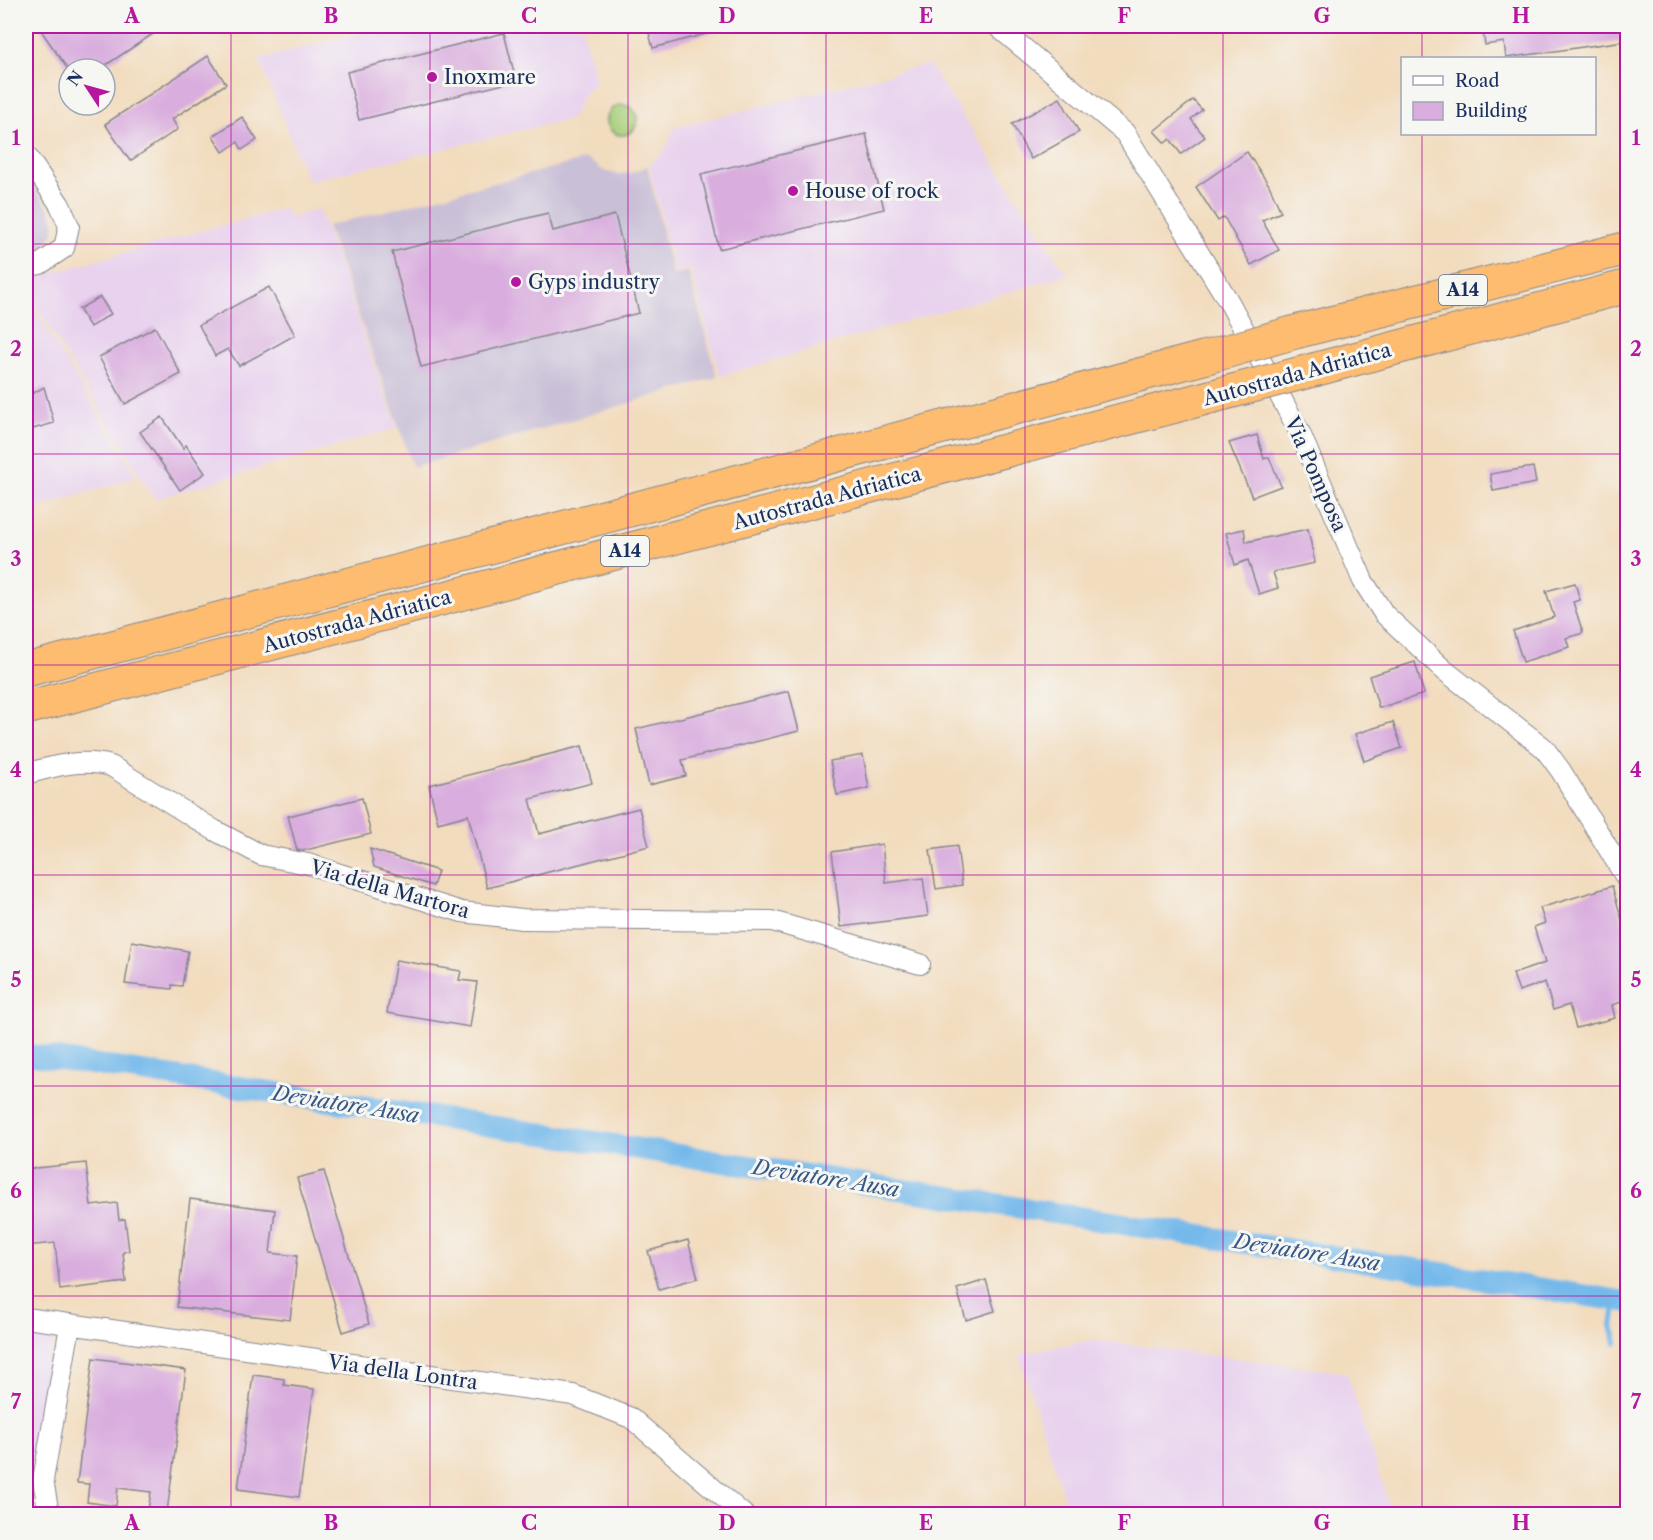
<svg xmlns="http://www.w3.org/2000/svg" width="1653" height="1540" viewBox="0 0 1653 1540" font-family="'Libre Caslon Text',serif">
  <rect width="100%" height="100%" fill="#f6f6f2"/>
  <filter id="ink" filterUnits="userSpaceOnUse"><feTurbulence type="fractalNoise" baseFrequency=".0167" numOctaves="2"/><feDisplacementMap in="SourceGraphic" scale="12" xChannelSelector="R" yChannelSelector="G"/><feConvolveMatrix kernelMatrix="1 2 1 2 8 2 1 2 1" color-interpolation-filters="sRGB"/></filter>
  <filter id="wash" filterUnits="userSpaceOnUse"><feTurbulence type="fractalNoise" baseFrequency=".008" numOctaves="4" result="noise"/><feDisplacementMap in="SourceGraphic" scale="24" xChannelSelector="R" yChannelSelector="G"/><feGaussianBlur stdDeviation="1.35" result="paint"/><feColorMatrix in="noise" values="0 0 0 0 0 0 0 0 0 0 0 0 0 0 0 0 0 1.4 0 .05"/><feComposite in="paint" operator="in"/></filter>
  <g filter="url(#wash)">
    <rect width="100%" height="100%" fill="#f2dcbe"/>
    <!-- built -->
    <g fill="#e8d2ee">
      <path d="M 389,26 L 582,26 L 596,82 L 584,92 L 573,118 L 308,181 L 259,59 Z"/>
      <path d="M 929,64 L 1067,275 L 720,376 L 691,269 L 675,272 L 649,166 L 667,147 L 673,128 Z"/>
      <path d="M 286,208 L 289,218 L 319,209 L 397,428 L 155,499 L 26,290 L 26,280 Z"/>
      <path d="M 26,296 L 137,477 L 26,511 Z"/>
      <path d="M 26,1330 L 54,1335 L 28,1484 L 26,1484 Z"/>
      <path d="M 1093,1340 L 1347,1373 L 1392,1514 L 1069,1514 L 1019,1354 Z"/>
    </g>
    <!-- industrial -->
    <g fill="#c9bfd7">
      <path d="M 587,159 L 604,171 L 617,174 L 631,173 L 647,166 L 673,275 L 688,271 L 717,377 L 413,467 L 327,226 Z"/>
      <path d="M 26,175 L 50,210 L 55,224 L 54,232 L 44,246 L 26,254 Z"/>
    </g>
    <!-- green -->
    <circle fill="#a7ce78" stroke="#617e6b" stroke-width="1.5" cx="622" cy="120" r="15"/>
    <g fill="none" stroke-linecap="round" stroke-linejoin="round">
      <!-- stream -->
      <path stroke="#75b9eb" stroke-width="6" d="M 1616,1300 L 1612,1325 L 1616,1343"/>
      <!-- canal -->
      <path stroke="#75b9eb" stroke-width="22" d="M 26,1054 L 1628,1302"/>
    </g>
    <g id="blocks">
      <!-- building -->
      <g fill="#d9adde">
        <path d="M 38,26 L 165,26 L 100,69 L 69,69 L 69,71 Z"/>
        <path d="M 647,26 L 716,26 L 717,31 L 653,48 Z"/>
        <path d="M 1482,26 L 1622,26 L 1624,41 L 1506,58 L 1504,42 L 1485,45 Z"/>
        <path d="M 504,33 L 516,81 L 359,120 L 347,72 Z"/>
        <path d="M 208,56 L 226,84 L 172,119 L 178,129 L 130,161 L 105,124 Z"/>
        <path d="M 1060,98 L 1079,132 L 1031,159 L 1012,124 Z"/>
        <path d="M 1193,100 L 1202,110 L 1191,119 L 1205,137 L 1181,154 L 1170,139 L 1165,143 L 1154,131 Z"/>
        <path d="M 242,117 L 257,140 L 242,150 L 238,142 L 223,152 L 213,136 Z"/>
        <path d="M 866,134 L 884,209 L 719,249 L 701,174 Z"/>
        <path d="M 1247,152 L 1269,185 L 1281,212 L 1262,220 L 1279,250 L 1251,265 L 1224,217 L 1218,221 L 1196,187 Z"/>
        <path d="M 548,213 L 553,231 L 615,215 L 639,313 L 421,367 L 392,252 Z"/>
        <path d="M 269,287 L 295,335 L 239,366 L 228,349 L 215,356 L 199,325 Z"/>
        <path d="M 100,297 L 111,314 L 90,327 L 79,309 Z"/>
        <path d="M 155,327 L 181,374 L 125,404 L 99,357 Z"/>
        <path d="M 44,387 L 54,423 L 26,431 L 26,397 Z"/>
        <path d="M 162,417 L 183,448 L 186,445 L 205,473 L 180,490 L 140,432 Z"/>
        <path d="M 1257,435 L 1264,459 L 1269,457 L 1281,486 L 1252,497 L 1229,443 Z"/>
        <path d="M 1533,467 L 1536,483 L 1493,491 L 1490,474 Z"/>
        <path d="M 1244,529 L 1246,542 L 1308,529 L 1315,563 L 1273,572 L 1278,588 L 1259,594 L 1248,560 L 1235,565 L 1226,533 Z"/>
        <path d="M 1575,583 L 1580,600 L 1573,602 L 1583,633 L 1566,638 L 1569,647 L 1523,662 L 1513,631 L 1554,617 L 1546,591 Z"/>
        <path d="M 1415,662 L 1424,694 L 1379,708 L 1369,676 Z"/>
        <path d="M 789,691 L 799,731 L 682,760 L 686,776 L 649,785 L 636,729 Z"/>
        <path d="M 1393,722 L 1402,748 L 1364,761 L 1355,734 Z"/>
        <path d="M 582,746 L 592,783 L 530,799 L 539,834 L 639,808 L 649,846 L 487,888 L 468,815 L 438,823 L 429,785 Z"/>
        <path d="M 863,755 L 869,788 L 837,795 L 830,761 Z"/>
        <path d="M 362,798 L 371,834 L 302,851 L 297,850 L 288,816 Z"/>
        <path d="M 882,844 L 886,883 L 923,878 L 928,916 L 841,927 L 832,852 Z"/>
        <path d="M 957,846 L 962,885 L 936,889 L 930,850 Z"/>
        <path d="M 370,849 L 438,871 L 433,886 L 374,867 Z"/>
        <path d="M 1612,886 L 1628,940 L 1628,1000 L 1612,1005 L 1615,1018 L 1576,1028 L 1569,1005 L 1553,1010 L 1545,982 L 1519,991 L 1513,974 L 1545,963 L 1534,927 L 1545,923 L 1540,908 Z"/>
        <path d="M 132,941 L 188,951 L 182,986 L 172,985 L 172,989 L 125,984 Z"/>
        <path d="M 396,960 L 461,971 L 459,980 L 477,982 L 470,1027 L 387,1013 Z"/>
        <path d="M 86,1163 L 91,1206 L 117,1203 L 119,1220 L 125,1219 L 129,1251 L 123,1252 L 126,1282 L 60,1290 L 55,1243 L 26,1246 L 26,1169 Z"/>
        <path d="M 324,1171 L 369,1324 L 343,1332 L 297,1178 Z"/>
        <path d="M 190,1199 L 275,1210 L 270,1253 L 297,1256 L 290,1320 L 177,1307 Z"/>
        <path d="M 688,1240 L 698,1278 L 659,1289 L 648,1251 Z"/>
        <path d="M 986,1280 L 995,1311 L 966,1320 L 957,1289 Z"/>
        <path d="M 93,1358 L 186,1370 L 167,1512 L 148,1510 L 151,1492 L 118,1488 L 116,1506 L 87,1502 L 89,1484 L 77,1483 Z"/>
        <path d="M 253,1375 L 284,1379 L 284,1385 L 314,1389 L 299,1497 L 238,1489 Z"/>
      </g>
    </g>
  </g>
  <g filter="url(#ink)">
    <use href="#blocks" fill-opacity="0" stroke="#86868e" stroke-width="1.5"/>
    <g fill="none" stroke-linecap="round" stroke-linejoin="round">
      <!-- street casing -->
      <g stroke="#86868e" stroke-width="22">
        <g id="street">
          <path d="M 997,26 L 1125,133 L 1229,302 L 1300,433 L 1363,581 L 1384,614 L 1444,670 L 1544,748 L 1561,771 L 1628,881"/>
          <path d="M 26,155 L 60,205 L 69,226 L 64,248 L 40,264 L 26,267"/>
          <path d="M 26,774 C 54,766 83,758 111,766 L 214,830 L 261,855 L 308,864 L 462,912 L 522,919 L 772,921 L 920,964"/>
          <path d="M 26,1318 L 573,1395 L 631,1418 L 743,1514"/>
          <path d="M 49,1514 L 43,1480 L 70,1326"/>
        </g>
      </g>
      <!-- highway casing -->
      <g stroke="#86868e" stroke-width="35">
        <g id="highway">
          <path d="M 1299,331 L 1628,248"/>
          <path d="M 1317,369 L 1628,286"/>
          <path d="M 26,670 L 1207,357"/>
          <path d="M 26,708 L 1225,393"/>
        </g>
      </g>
      <!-- street -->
      <use href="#street" stroke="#fff" stroke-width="20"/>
      <!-- highway -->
      <use href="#highway" stroke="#fdbc6f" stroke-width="33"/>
      <!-- highway-bridge casing -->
      <g stroke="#86868e" stroke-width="35" stroke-linecap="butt">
        <g id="highway-bridge">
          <path d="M 1207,357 L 1299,331"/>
          <path d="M 1225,393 L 1317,369"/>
        </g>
      </g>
      <!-- highway-bridge -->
      <use href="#highway-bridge" stroke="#fdbc6f" stroke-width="33"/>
    </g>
  </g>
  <!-- grid -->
  <path fill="none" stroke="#b5179e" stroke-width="1.5" stroke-opacity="0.55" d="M 231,26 L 231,1514M 430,26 L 430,1514M 628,26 L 628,1514M 826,26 L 826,1514M 1025,26 L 1025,1514M 1223,26 L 1223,1514M 1422,26 L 1422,58M 1422,134 L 1422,1514M 26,244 L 1628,244M 26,454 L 1628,454M 26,665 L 1628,665M 26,875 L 1628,875M 26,1086 L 1628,1086M 26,1296 L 1628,1296"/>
  <!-- markers -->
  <g fill="#b5179e" stroke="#f6f6f2" stroke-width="2">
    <circle cx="432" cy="77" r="6"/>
    <circle cx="793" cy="191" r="6"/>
    <circle cx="516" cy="282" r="6"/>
  </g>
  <g text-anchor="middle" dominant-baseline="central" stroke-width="6" stroke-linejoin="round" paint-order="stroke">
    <!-- shield labels -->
    <g fill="#f6f6f2" stroke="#5d6b8a" stroke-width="1.5">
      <rect x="1439" y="275" width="48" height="30" rx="4.5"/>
      <rect x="601" y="536" width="48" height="30" rx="4.5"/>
    </g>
    <g font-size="18" font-weight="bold" fill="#1b2f5e">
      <text x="1463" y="290">A14</text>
      <text x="625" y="551">A14</text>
    </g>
    <!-- poi labels -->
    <g font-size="20" fill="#1b2f5e" stroke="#f6f6f2" text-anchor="start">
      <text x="444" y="77">Inoxmare</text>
      <text x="805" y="191">House of rock</text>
      <text x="528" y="282">Gyps industry</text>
    </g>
    <!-- street labels -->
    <g font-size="20" fill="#1b2f5e" stroke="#f6f6f2">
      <text transform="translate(1297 374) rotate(-15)">Autostrada Adriatica</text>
      <text transform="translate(1316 474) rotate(66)">Via Pomposa</text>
      <text transform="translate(827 498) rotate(-15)">Autostrada Adriatica</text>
      <text transform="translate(357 621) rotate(-15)">Autostrada Adriatica</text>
      <text transform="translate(390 889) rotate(16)">Via della Martora</text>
      <text transform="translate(403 1372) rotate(8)">Via della Lontra</text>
    </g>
    <!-- water labels -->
    <g font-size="21" font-style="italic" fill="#365888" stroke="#f6f6f2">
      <text transform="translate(346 1104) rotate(9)">Deviatore Ausa</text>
      <text transform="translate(826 1178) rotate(9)">Deviatore Ausa</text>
      <text transform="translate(1307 1252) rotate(9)">Deviatore Ausa</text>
    </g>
  </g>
  <!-- margin -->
  <rect width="1653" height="1540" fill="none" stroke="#f6f6f2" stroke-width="66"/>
  <!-- legend -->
  <rect x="1401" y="57" width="195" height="78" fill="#f6f6f2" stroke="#9ea6b7" stroke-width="1.5"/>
  <rect x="1413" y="76" width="30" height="9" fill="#ffffff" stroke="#9ea6b7" stroke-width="1.5"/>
  <text x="1455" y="87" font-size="18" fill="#1b2f5e">Road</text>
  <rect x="1413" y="102" width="30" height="18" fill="#d9adde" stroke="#9ea6b7" stroke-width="1.5"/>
  <text x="1455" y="117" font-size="18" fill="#1b2f5e">Building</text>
  <!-- north arrow -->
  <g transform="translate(87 87) rotate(306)"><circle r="28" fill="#f6f6f2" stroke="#9ea6b7" stroke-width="1.5"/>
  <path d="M0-4.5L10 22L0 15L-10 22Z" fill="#b5179e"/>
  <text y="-9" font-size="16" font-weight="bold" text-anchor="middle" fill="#1b2f5e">N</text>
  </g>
  <rect x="33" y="33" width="1587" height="1474" fill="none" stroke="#b5179e" stroke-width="2"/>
  <g font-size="20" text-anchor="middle" font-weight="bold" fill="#b5179e">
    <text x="132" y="23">A</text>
    <text x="331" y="23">B</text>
    <text x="529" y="23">C</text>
    <text x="727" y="23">D</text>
    <text x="926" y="23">E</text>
    <text x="1124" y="23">F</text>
    <text x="1322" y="23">G</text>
    <text x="1521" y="23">H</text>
    <text x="16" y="145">1</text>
    <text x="1636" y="145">1</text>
    <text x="16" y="356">2</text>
    <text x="1636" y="356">2</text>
    <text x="16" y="566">3</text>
    <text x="1636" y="566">3</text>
    <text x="16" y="777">4</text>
    <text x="1636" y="777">4</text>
    <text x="16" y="987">5</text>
    <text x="1636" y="987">5</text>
    <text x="16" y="1198">6</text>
    <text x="1636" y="1198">6</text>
    <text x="16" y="1409">7</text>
    <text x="1636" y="1409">7</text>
    <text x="132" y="1530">A</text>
    <text x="331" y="1530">B</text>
    <text x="529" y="1530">C</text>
    <text x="727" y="1530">D</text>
    <text x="926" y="1530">E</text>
    <text x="1124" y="1530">F</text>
    <text x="1322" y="1530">G</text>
    <text x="1521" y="1530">H</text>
  </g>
</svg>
